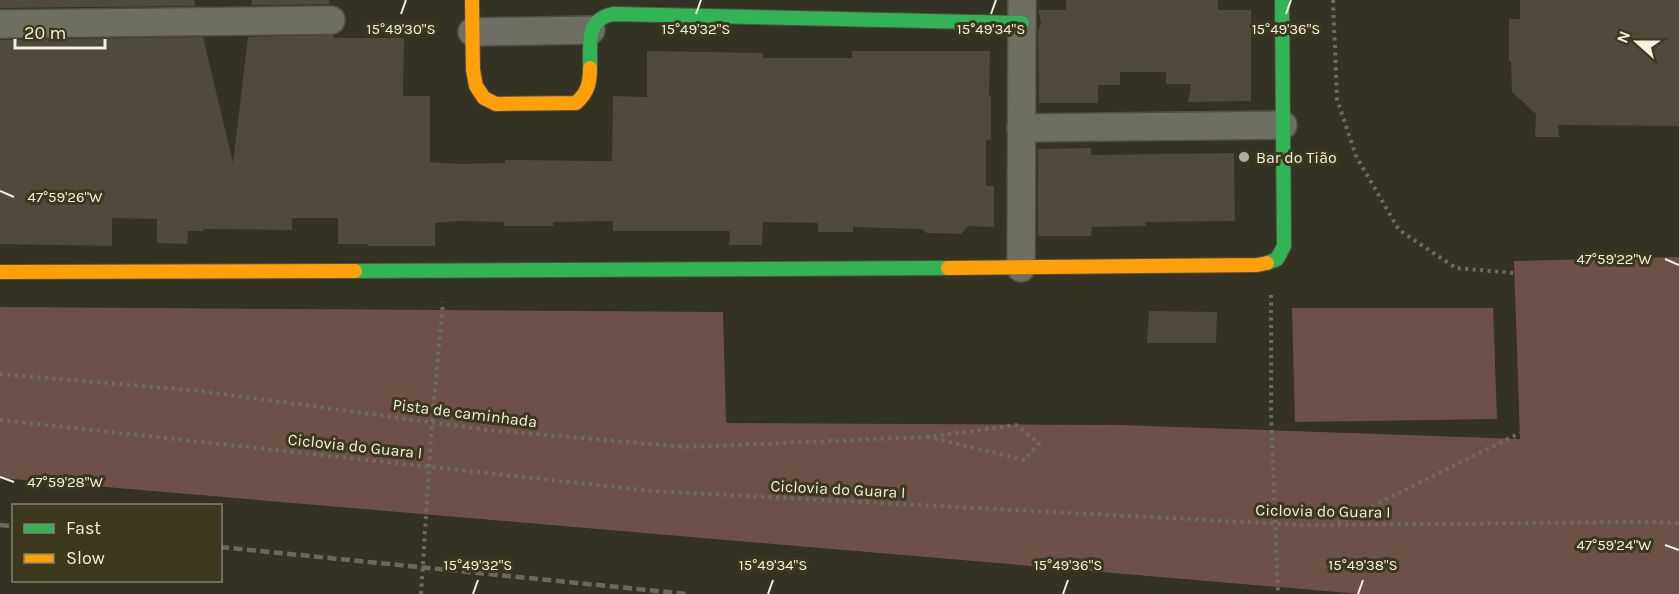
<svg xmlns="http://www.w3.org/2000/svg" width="1679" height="594" viewBox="0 0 1679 594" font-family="Karla,sans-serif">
  <rect width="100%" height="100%" fill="#343223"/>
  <!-- green -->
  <g fill="#6d5048">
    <path d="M 1679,257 L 1679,594 L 1360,594 L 0,478 L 0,307 L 723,312 L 726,423 L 1119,425 L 1520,439 L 1514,261 Z"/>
    <path d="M 1292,308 L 1493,308 L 1497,419 L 1295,422 Z"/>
  </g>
  <!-- building -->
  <g fill="#4f493e">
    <path d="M 0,0 L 194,0 L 195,6 L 0,8 Z"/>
    <path d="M 252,0 L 329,0 L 330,4 L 251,5 Z"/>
    <path d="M 1066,0 L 1218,0 L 1218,10 L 1251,10 L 1251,101 L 1188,102 L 1191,84 L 1166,84 L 1166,72 L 1120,72 L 1120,85 L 1098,85 L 1098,103 L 1039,103 L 1038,32 L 1041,23 L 1038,10 L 1066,10 Z"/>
    <path d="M 1520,0 L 1679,0 L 1679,126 L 1558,125 L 1559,137 L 1535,137 L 1536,114 L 1512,92 L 1511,61 L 1509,62 L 1509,19 L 1520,19 Z"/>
    <path d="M 333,35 L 334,38 L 404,38 L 403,96 L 430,96 L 430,162 L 459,164 L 505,163 L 505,160 L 612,161 L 613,96 L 647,97 L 647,51 L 763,53 L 763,58 L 852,58 L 852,51 L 990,51 L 989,96 L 991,96 L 991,140 L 986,140 L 986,186 L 994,186 L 994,227 L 968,226 L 961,234 L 927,233 L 922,229 L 853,227 L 853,232 L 818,232 L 818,223 L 763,222 L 762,245 L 729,245 L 730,231 L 613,231 L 613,221 L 553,222 L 553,226 L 504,226 L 504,222 L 459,221 L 435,223 L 435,246 L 368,246 L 368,244 L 338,244 L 338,218 L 292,218 L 292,230 L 203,229 L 203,231 L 188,231 L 187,244 L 157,243 L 157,219 L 112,218 L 112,246 L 0,244 L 0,40 L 203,37 L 233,163 L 248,37 Z"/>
    <path d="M 1091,148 L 1091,155 L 1234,153 L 1235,221 L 1145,222 L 1146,226 L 1092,227 L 1091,236 L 1038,236 L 1038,149 Z"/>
    <path d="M 1149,311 L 1217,312 L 1216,343 L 1147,343 Z"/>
  </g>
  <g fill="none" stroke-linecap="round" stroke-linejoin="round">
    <!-- street casing -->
    <g stroke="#525043" stroke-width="30">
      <g id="street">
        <path d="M 0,24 L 331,20"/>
        <path d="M 472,32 L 591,30"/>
        <path d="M 1021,128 L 1283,125"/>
        <path d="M 1021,268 L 1022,0"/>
      </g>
    </g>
    <!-- fast casing -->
    <g stroke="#525043" stroke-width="16">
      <g id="fast">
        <path d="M 590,68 C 591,44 584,20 613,14 L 1022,23"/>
        <path d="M 1267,263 L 1277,259 L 1284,246 L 1282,0"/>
        <path d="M 355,271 L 948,268"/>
      </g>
    </g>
    <!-- slow casing -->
    <g stroke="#525043" stroke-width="16">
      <g id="slow">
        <path d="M 472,0 L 473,70 L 476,86 L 484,98 L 496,104 L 576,103 C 588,92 590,83 590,68"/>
        <path d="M 948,268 L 1257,265 L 1267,263"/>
        <path d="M 0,272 L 355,271"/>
      </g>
    </g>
    <!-- path -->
    <g stroke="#6d6c61" stroke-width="4" stroke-dasharray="3 4.5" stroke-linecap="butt">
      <path d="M 1333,0 L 1337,99 L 1356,156 L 1399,230 L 1456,268 L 1514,273"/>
      <path d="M 1271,295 L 1271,416 L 1278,594"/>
      <path d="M 0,374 L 201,391 L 488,430 L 686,447 L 928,437 L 1016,425 L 1039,443 L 1025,460 L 928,437"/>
      <path d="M 0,420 L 652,491 L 1301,525 L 1641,522 L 1679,523"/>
      <path d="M 1338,523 L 1520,433"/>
      <path d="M 421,594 L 432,422 L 443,302"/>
    </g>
    <!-- street -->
    <use href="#street" stroke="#6f6e62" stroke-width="27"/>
    <!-- fast -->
    <use href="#fast" stroke="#30b455" stroke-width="14"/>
    <!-- slow -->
    <use href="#slow" stroke="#ff9f0a" stroke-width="14"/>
    <!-- rail -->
    <g stroke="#6b695e" stroke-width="4.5" stroke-dasharray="9 4.5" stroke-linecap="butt">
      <path d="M 0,525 L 14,526"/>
      <path d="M 220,547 L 687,594"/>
    </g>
  </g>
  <!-- ticks -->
  <path fill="none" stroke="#f2f0df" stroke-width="2" d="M 401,14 L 406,0M 696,14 L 701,0M 991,14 L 996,0M 1286,14 L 1291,0M 0,191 L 14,197M 1665,259 L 1679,265M 0,477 L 14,482M 1665,545 L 1679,550M 473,594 L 478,580M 768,594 L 773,580M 1063,594 L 1068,580M 1358,594 L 1363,580"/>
  <!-- markers -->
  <circle fill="#b0ae9d" stroke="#3c381b" stroke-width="2" cx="1244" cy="157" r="6"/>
  <g text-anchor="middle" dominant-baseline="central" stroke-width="6" stroke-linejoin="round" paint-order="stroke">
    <!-- poi labels -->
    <g font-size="16" fill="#f2f0df" stroke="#3c381b" text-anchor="start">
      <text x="1256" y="157">Bar do Tião</text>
    </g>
    <!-- street labels -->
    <g font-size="16" fill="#f2f0df" stroke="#3c381b">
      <text transform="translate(465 413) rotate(7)">Pista de caminhada</text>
      <text transform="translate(355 446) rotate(6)">Ciclovia do Guara I</text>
      <text transform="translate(838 489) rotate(3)">Ciclovia do Guara I</text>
      <text transform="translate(1323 511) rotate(1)">Ciclovia do Guara I</text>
    </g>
  </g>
  <g font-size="15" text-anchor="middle" fill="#f2f0df" stroke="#3c381b" stroke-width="6" stroke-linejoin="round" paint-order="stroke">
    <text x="696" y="34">15°49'32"S</text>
    <text x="991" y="34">15°49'34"S</text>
    <text x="1286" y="34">15°49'36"S</text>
    <text x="401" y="34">15°49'30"S</text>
    <text x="65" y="202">47°59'26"W</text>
    <text x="1614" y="264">47°59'22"W</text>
    <text x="65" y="487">47°59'28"W</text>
    <text x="1614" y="550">47°59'24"W</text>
    <text x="478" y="570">15°49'32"S</text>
    <text x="773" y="570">15°49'34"S</text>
    <text x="1068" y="570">15°49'36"S</text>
    <text x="1363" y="570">15°49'38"S</text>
  </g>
  <!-- legend -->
  <rect x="12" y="504" width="210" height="78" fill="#3c381b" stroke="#858269" stroke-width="1.5"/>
  <rect x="24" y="524" width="30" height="9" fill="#30b455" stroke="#858269" stroke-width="1.5"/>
  <text x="66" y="534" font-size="18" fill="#f2f0df">Fast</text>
  <rect x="24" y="554" width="30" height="9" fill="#ff9f0a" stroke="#858269" stroke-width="1.5"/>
  <text x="66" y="564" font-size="18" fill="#f2f0df">Slow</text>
  <!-- north arrow -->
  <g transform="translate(1637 42) rotate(291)" stroke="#3c381b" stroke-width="4.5" paint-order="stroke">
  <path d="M0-4.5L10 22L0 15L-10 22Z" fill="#f2f0df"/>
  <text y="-9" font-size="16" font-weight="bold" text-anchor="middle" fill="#f2f0df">N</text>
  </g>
  <!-- scale -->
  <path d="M15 39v9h90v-9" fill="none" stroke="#f2f0df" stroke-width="3"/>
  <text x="24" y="39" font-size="18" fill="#f2f0df" stroke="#3c381b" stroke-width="4.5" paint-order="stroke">20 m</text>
</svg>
